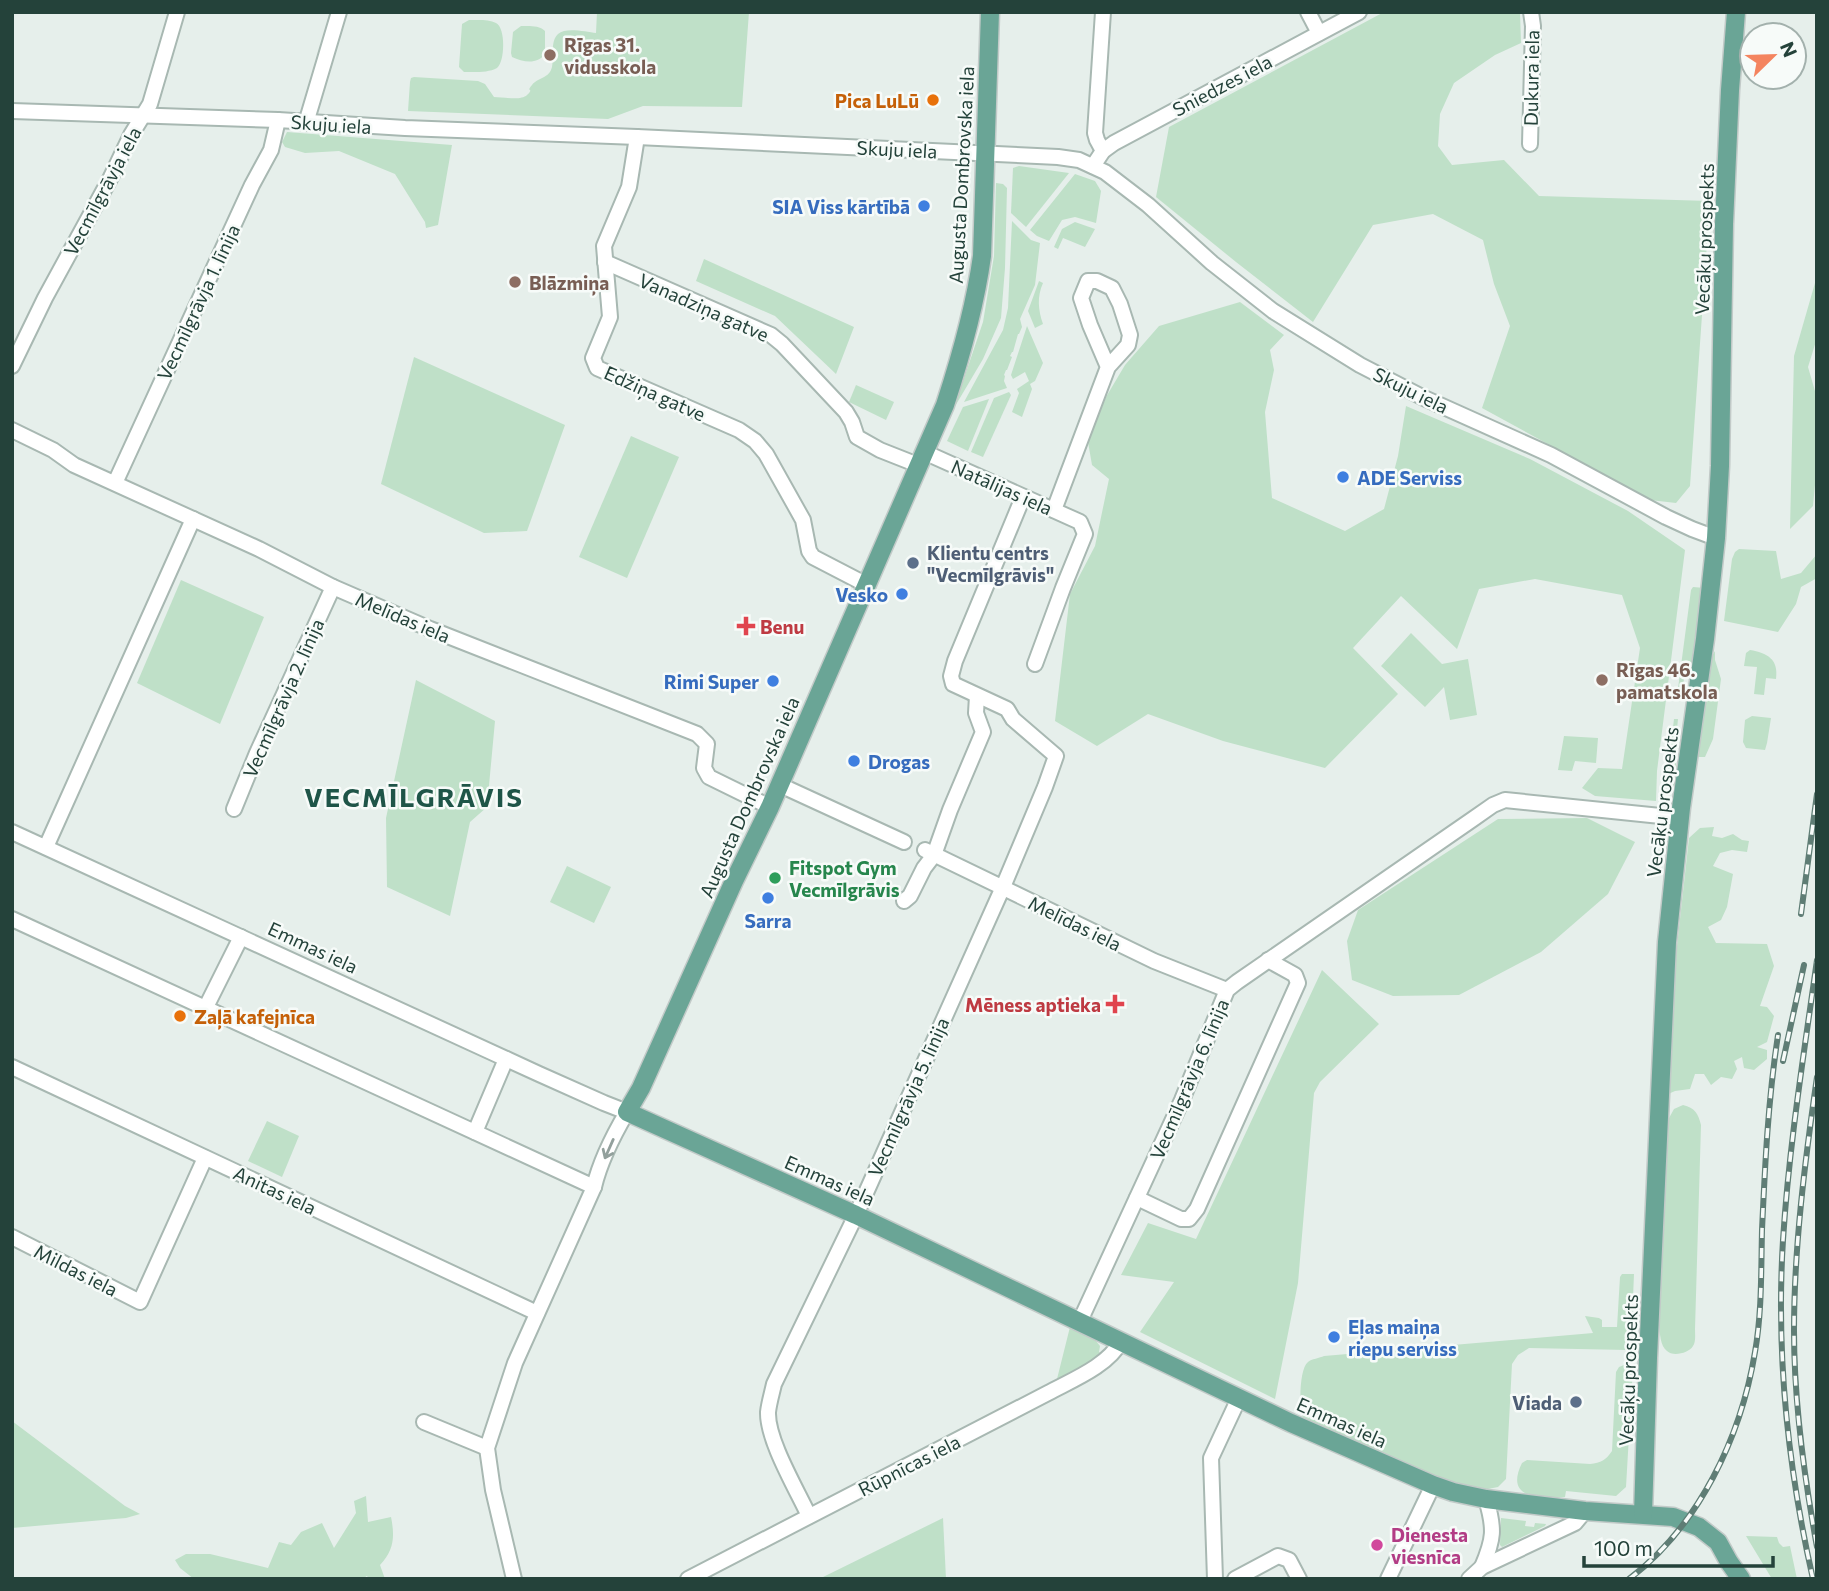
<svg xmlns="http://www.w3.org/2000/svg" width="1829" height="1591" viewBox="0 0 1829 1591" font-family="Commissioner,sans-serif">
  <rect width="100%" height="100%" fill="#e6efeb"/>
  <!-- green -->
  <g fill="#bfe0c8">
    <path d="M 597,12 L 749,12 L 742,107 L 643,106 L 608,119 L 408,111 L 410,82 L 411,78 L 414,77 L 478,81 L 485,84 L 494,97 C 503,97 521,101 527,95 C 535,87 525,93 532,85 C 538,77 549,79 552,67 C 554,57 550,41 558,34 C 566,27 586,32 596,33 Z"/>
    <path d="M 1384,12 L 1520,12 L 1521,43 L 1495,55 L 1454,83 L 1440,114 L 1438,146 L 1452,165 L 1504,160 L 1539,196 L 1710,201 L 1690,486 L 1676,503 L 1650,500 L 1482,408 L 1510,326 L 1494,284 L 1483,240 L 1433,214 L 1373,225 L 1313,322 L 1236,262 L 1156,197 L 1169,127 Z"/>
    <path d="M 469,20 C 477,20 489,19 496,23 C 506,28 505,62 497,68 C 488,73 474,72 464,72 L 459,67 L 462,24 Z"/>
    <path d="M 521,26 C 529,26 539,25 545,31 L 545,54 C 537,65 523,62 512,57 L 511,53 L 513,32 Z"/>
    <path d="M 287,132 L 452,145 L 438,225 L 426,228 L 425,222 L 395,174 L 339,151 L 305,153 L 285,147 L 282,142 Z"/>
    <path d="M 1019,166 L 1069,173 L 1026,227 L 1011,213 L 1013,168 Z"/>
    <path d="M 1075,174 L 1095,181 L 1101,191 L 1096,223 L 1075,217 L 1062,220 L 1049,241 L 1037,236 L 1030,230 Z"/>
    <path d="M 996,183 L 1003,184 L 1007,188 L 1005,268 L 1001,318 L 983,359 L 954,408 L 983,322 L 994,256 Z"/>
    <path d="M 1012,221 L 1031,240 L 1040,243 L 1035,285 L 1020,319 L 1022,327 L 1019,334 L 1018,334 L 1013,352 L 1012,352 L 1010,356 L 1012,357 L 1007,370 L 1006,370 L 1004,375 L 1005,376 L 1004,381 L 1007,388 L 964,402 L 1003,330 L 1008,308 Z"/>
    <path d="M 1075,222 L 1095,229 L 1085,247 L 1063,238 L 1058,249 L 1054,247 L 1062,229 Z"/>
    <path d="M 704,259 L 854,327 L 836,374 L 775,316 L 696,281 Z"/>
    <path d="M 1817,276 L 1817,338 L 1808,367 L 1817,398 L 1817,464 L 1813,506 L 1790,529 L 1794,356 Z"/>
    <path d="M 1039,281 L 1043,283 C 1037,296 1038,310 1043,324 L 1035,328 L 1028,311 Z"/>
    <path d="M 1240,302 L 1284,335 L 1270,350 L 1274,370 L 1265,412 L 1272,498 L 1345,531 L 1384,509 L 1398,456 L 1406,406 L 1530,459 L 1628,511 L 1685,550 L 1657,771 L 1656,801 L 1595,796 L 1582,788 L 1598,768 L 1622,769 L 1640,648 L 1622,595 L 1535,579 L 1479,589 L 1457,649 L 1401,596 L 1353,648 L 1398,694 L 1325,768 L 1223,741 L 1148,714 L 1097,746 L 1055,721 L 1070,594 L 1095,546 L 1109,479 L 1092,465 L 1088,442 L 1106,397 L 1125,365 L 1159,326 Z"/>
    <path d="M 1027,326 L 1043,363 L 1035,381 L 1030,384 L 1032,389 L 1022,417 L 1012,412 L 1019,393 L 1017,389 L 1029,381 L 1025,372 L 1013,379 L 1011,375 Z"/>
    <path d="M 414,357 L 565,425 L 527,531 L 484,533 L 381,484 Z"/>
    <path d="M 856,385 L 894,402 L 886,420 L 849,402 Z"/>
    <path d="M 1009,392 L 1011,395 L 983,457 L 971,452 L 994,398 Z"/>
    <path d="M 989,399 L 968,451 L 947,441 L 963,407 Z"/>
    <path d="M 631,436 L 679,457 L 627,578 L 579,557 Z"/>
    <path d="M 1739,549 L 1776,551 L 1781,579 L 1801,573 L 1817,554 L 1817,578 L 1801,587 L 1796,604 L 1778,632 L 1724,621 L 1732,559 L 1735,552 Z"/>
    <path d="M 181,580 L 264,617 L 220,724 L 137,683 Z"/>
    <path d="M 1693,587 L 1705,588 L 1694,669 L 1686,667 L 1681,697 L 1677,696 L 1691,590 Z"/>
    <path d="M 1411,633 L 1442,664 L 1468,659 L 1477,715 L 1450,720 L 1444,687 L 1425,707 L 1381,666 Z"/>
    <path d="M 1750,650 C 1767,653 1779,659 1776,679 L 1766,678 L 1764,695 L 1754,694 L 1757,667 L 1744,666 L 1746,653 Z"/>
    <path d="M 1715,651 L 1715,660 L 1721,679 L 1713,739 L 1705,757 L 1697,757 L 1709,661 Z"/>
    <path d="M 416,680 L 495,721 L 487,807 L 470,822 L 450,916 L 387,887 L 386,818 Z"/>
    <path d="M 1752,716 L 1771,718 L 1767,743 L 1765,750 L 1746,748 L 1743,742 L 1745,720 Z"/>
    <path d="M 1674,719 L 1678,719 C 1675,741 1677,763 1675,785 L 1673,787 L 1670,785 L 1667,779 Z"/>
    <path d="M 1564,736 L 1598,738 L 1596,763 L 1575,761 L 1572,771 L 1558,770 Z"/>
    <path d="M 1587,818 L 1635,842 L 1608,894 L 1541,952 L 1459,995 L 1393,996 L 1352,980 L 1347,941 L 1358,910 L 1498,819 Z"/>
    <path d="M 1714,827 L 1712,836 L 1722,838 L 1733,834 L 1742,840 L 1749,841 L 1747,852 L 1732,850 L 1720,853 L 1713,866 L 1733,874 L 1727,907 L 1721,920 L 1708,927 L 1716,943 L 1767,944 L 1774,966 L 1760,1006 L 1767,1007 L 1774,1016 L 1767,1042 L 1757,1047 L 1767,1050 L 1767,1059 L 1754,1070 L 1744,1068 L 1742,1057 L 1734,1061 L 1737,1069 L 1732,1079 L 1721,1077 L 1711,1085 L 1704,1074 L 1695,1074 L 1690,1089 L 1675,1091 L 1666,1095 L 1675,964 L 1689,838 L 1700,828 Z"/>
    <path d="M 567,866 L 611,887 L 594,923 L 550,902 Z"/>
    <path d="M 1322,970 L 1379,1024 L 1320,1082 L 1314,1093 L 1298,1283 L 1275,1399 L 1140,1332 L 1174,1282 L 1121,1275 L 1148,1223 L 1196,1239 Z"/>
    <path d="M 1683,1105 C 1695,1108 1698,1113 1701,1125 L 1695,1329 C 1695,1334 1696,1342 1693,1346 C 1689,1353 1673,1357 1667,1351 C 1660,1346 1660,1333 1659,1325 L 1669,1118 L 1674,1109 Z"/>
    <path d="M 267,1121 L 299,1136 L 282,1177 L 248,1161 Z"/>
    <path d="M 1622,1274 L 1634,1274 L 1631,1345 L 1627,1350 L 1529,1348 L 1518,1355 L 1512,1364 L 1506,1479 L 1498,1487 L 1483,1490 L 1410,1470 L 1303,1418 C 1299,1408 1299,1369 1308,1362 C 1311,1359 1320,1358 1324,1356 L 1593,1333 L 1585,1316 L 1599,1318 L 1602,1320 L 1602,1327 L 1617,1327 L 1620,1277 Z"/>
    <path d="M 1070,1327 L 1096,1341 L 1100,1346 L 1099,1352 L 1103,1355 L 1057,1379 Z"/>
    <path d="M 1624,1365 L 1633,1367 L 1626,1487 L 1616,1496 L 1566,1491 L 1565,1497 C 1540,1499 1504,1499 1522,1463 L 1527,1460 L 1590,1464 C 1601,1463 1606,1460 1612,1451 L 1616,1372 L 1619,1367 Z"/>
    <path d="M 12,1421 L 125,1506 L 140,1514 L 126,1518 L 12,1528 Z"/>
    <path d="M 366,1496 L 368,1522 L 391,1517 C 395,1537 394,1550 380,1565 L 385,1579 L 373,1579 L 366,1576 L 365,1579 L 194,1579 L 180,1568 L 175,1560 L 186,1554 L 210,1554 L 268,1568 L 279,1542 L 291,1545 L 301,1532 L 322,1523 L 334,1548 L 356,1513 L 354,1501 Z"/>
    <path d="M 943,1518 L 946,1579 L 819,1579 Z"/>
    <path d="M 1501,1518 L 1526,1521 L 1525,1526 L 1534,1527 L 1535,1523 L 1546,1524 L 1545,1526 L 1502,1547 L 1500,1545 Z"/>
    <path d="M 1746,1536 L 1777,1537 L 1779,1543 L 1783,1547 L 1790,1546 L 1797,1579 L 1772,1579 Z"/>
  </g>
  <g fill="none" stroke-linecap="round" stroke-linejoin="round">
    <!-- minor casing -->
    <g stroke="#a8b8b2" stroke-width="18">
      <g id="minor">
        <path d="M 1103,12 L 1095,133 L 1097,140 L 1103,151"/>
        <path d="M 1308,12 L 1319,33"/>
        <path d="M 12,111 L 278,120 L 405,128 L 637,137 L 1058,157 L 1079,160 L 1105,172 L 1148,205 L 1212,263 L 1273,311 L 1360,365 L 1424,398 L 1551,455 L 1666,517 L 1692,529 L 1716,538"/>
        <path d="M 306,123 L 339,12"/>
        <path d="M 637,137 L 629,187 L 604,246 L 610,317 L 593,358 L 597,368 L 739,430 L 755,441 L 766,454 L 803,520 L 809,551 L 813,557 L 867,585"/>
        <path d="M 1530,144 L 1533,26 L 1531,12"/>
        <path d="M 1093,166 L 1103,151 L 1114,143 L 1359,12"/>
        <path d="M 605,262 L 771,335 L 782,344 L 846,412 L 852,422 L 857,437 L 880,450 L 918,465"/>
        <path d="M 12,366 L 45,298 L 111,177 L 131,135 L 150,104 L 177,12"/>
        <path d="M 12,430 L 53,450 L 74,465 L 259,549 L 333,587 L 430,629 L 697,734 L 707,744 L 704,768 L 709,777 L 770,807"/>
        <path d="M 924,452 L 1080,522 L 1085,534 L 1063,588 L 1035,664"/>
        <path d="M 115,483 L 252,185 L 271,150 L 278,120"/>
        <path d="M 1054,510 L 1108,367 L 1128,345 L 1130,335 L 1120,304 L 1112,288 L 1097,281 L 1088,281 L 1081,298 L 1090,325 L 1108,367"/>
        <path d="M 780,785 L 904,842"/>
        <path d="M 234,809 L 257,753 L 333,587"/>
        <path d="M 12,832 L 539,1074 L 604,1103 L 627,1112 C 614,1134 600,1162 594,1187 L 515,1363 L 487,1448 L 493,1490 L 514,1579"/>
        <path d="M 46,847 L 193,519"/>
        <path d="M 925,850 L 1154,961 L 1227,990"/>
        <path d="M 904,901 L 910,896 L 924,868 L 934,855 L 950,810 L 983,732 L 976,713 L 977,696"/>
        <path d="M 12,919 L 594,1187"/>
        <path d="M 205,1009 L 241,937"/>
        <path d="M 12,1067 L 537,1313"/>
        <path d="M 475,1132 L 506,1059"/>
        <path d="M 1137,1198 L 1181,1219 L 1189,1219 L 1197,1209 L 1298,983 L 1295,975 L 1268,960"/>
        <path d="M 12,1237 L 140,1302 L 205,1158"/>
        <path d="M 1080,1321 L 1182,1100 L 1227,990 L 1237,982 L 1473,819 L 1493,805 L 1505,800 L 1680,818"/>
        <path d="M 424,1422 L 487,1448"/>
        <path d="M 809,1516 C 797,1490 767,1440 768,1412 C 769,1403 772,1393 774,1384 L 856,1215 L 1003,887 L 1045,787 L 1056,756 L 1013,719 L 1007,709 L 953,684 L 951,676 L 955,661 L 1023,497"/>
        <path d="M 1482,1567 C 1494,1539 1495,1529 1486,1499"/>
        <path d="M 688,1579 L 1048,1393 C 1072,1380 1108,1366 1121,1341"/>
        <path d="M 1215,1579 L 1211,1458 L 1239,1398"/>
        <path d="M 1235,1579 L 1278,1556 L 1289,1560 L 1299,1579"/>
        <path d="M 1388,1579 L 1433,1485"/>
        <path d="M 1469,1579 L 1482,1567 L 1575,1523 L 1585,1511"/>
      </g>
    </g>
    <!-- major casing -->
    <g stroke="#c2cac8" stroke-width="21">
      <g id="major">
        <path d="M 990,12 L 982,256 C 975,307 961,356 945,405 L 770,807 L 734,881 L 641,1088 L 627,1112 L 856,1215 L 1291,1423 L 1433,1485 L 1453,1492 L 1486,1499 L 1585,1511 L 1673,1517 L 1699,1527 L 1718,1542 L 1729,1562 L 1741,1579"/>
        <path d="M 1643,1514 L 1648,1358 L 1667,942 L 1681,808 L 1705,639 L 1716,538 L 1720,466 L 1724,224 L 1730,90 L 1736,12"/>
      </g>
    </g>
    <!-- minor -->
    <use href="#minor" stroke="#fff" stroke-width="14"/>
    <!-- major -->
    <use href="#major" stroke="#6aa596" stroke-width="18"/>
    <!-- rail casing -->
    <g stroke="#5f7d75" stroke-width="6">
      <g id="rail">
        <path d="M 1801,914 L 1817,794"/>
        <path d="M 1783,1061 L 1804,965"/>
        <path d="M 1817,1077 C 1805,1161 1794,1246 1794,1331 C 1794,1404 1804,1476 1817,1547"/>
        <path d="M 1629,1579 C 1699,1526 1741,1437 1755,1352 C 1762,1312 1761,1271 1762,1230 C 1765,1165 1768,1100 1778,1035"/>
        <path d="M 1813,1579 C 1788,1469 1776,1353 1783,1240 C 1789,1146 1804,1053 1817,960"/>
      </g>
    </g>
    <!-- rail -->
    <use href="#rail" stroke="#f7fbf9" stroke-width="3.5" stroke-dasharray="10" stroke-linecap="butt"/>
  </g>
  <!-- one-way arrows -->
  <defs><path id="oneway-shaft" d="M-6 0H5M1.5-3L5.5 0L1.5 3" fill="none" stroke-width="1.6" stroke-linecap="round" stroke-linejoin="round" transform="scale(1.75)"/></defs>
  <use stroke="#92a09c" href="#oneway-shaft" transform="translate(609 1149) rotate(114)"/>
  <!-- markers -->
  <g fill="#8d6e63" stroke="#f7fbf9" stroke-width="2.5">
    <circle cx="550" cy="55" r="7"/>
    <circle cx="515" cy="282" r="7"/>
    <circle cx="1602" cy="680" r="7"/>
  </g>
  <g fill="#e8710a" stroke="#f7fbf9" stroke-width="2.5">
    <circle cx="933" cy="100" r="7"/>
    <circle cx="180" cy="1016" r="7"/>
  </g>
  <g fill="#3f7fe0" stroke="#f7fbf9" stroke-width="2.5">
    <circle cx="924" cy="206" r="7"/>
    <circle cx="1343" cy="477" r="7"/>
    <circle cx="902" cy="594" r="7"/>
    <circle cx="773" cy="681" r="7"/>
    <circle cx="854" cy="761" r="7"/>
    <circle cx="768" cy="898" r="7"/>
    <circle cx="1334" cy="1337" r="7"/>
  </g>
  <g fill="#5c6f8a" stroke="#f7fbf9" stroke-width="2.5">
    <circle cx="913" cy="563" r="7"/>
    <circle cx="1576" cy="1402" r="7"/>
  </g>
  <g fill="#e0444e" stroke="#f7fbf9" stroke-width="2.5">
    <path d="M742.5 615.5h7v7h7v7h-7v7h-7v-7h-7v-7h7z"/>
    <path d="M1111.5 993.5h7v7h7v7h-7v7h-7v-7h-7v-7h7z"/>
  </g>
  <circle fill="#2e9e5b" stroke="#f7fbf9" stroke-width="2.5" cx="775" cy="878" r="7"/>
  <circle fill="#d1479c" stroke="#f7fbf9" stroke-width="2.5" cx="1377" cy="1545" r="7"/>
  <g text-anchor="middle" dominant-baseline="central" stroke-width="5" stroke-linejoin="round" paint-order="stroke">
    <!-- education labels -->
    <g font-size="19" font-weight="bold" fill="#785e54" stroke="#f7fbf9" text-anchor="start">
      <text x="564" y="44">Rīgas 31.<tspan x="564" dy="22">vidusskola</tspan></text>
      <text x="529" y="282">Blāzmiņa</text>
      <text x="1616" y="669">Rīgas 46.<tspan x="1616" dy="22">pamatskola</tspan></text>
    </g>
    <!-- street labels -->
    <g font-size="19" fill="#24423a" stroke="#f7fbf9">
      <text transform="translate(1531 78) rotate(-89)">Dukura iela</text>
      <text transform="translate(1222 85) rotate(-28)">Sniedzes iela</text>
      <text transform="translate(331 124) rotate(4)">Skuju iela</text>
      <text transform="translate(897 149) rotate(3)">Skuju iela</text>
      <text transform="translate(961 175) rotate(-87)">Augusta Dombrovska iela</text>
      <text transform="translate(102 191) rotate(-62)">Vecmīlgrāvja iela</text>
      <text transform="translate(1704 239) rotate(-88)">Vecāķu prospekts</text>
      <text transform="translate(198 302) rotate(-65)">Vecmīlgrāvja 1. līnija</text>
      <text transform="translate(704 307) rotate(24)">Vanadziņa gatve</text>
      <text transform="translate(1411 390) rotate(26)">Skuju iela</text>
      <text transform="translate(655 393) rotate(24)">Edžiņa gatve</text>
      <text transform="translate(1002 487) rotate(24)">Natālijas iela</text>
      <text transform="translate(403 617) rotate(23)">Melīdas iela</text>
      <text transform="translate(283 698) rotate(-66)">Vecmīlgrāvja 2. līnija</text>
      <text transform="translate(749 797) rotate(-66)">Augusta Dombrovska iela</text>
      <text transform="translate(1662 802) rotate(-83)">Vecāķu prospekts</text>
      <text transform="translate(1075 923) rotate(26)">Melīdas iela</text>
      <text transform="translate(313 947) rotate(25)">Emmas iela</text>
      <text transform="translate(1189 1079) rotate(-67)">Vecmīlgrāvja 6. līnija</text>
      <text transform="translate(908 1097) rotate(-66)">Vecmīlgrāvja 5. līnija</text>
      <text transform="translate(830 1180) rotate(24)">Emmas iela</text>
      <text transform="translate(275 1190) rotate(25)">Anitas iela</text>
      <text transform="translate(76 1270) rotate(27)">Mildas iela</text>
      <text transform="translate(1628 1370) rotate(-88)">Vecāķu prospekts</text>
      <text transform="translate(1342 1422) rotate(24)">Emmas iela</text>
      <text transform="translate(909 1465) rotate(-27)">Rūpnīcas iela</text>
    </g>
    <!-- food labels -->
    <g font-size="19" font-weight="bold" fill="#c56008" stroke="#f7fbf9" text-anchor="end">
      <text x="919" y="100">Pica LuLū</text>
      <text x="194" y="1016" text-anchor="start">Zaļā kafejnīca</text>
    </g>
    <!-- shop labels -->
    <g font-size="19" font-weight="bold" fill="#366cbe" stroke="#f7fbf9" text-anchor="end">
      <text x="910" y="206">SIA Viss kārtībā</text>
      <text x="1357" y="477" text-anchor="start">ADE Serviss</text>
      <text x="888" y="594">Vesko</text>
      <text x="759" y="681">Rimi Super</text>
      <text x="868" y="761" text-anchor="start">Drogas</text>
      <text x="768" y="920" text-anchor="middle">Sarra</text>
      <text x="1348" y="1326" text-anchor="start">Eļas maiņa<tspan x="1348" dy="22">riepu serviss</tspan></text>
    </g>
    <!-- service labels -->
    <g font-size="19" font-weight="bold" fill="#4e5e75" stroke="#f7fbf9" text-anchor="start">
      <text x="927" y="552">Klientu centrs<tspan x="927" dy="22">"Vecmīlgrāvis"</tspan></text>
      <text x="1562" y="1402" text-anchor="end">Viada</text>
    </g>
    <!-- health labels -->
    <g font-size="19" font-weight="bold" fill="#be3a42" stroke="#f7fbf9" text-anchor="start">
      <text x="760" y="626">Benu</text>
      <text x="1101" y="1004" text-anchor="end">Mēness aptieka</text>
    </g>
    <!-- leisure labels -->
    <g font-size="19" font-weight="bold" fill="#27864d" stroke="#f7fbf9" text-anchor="start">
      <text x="789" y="867">Fitspot Gym<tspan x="789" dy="22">Vecmīlgrāvis</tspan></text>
    </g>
    <!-- hotel labels -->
    <g font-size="19" font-weight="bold" fill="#b23c85" stroke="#f7fbf9" text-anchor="start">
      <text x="1391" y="1534">Dienesta<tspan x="1391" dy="22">viesnīca</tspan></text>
    </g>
    <!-- district labels -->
    <g font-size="26" font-weight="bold" letter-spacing="2" fill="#1f5548" stroke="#f7fbf9">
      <text x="414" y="796">VECMĪLGRĀVIS</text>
    </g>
  </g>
  <!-- border -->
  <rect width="1829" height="1591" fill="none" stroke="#24423a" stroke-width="28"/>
  <!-- north arrow -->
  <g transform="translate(1773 56) rotate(67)"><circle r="33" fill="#f7fbf9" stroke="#a3b1ad" stroke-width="2"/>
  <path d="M0-5L12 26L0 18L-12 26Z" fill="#f4845f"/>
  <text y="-10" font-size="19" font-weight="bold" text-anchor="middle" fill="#24423a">N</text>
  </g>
  <!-- scale -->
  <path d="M1584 1556v10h189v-10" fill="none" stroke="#24423a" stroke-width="3.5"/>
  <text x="1594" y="1556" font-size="21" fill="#24423a" stroke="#f7fbf9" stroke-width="5" paint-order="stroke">100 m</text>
</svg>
